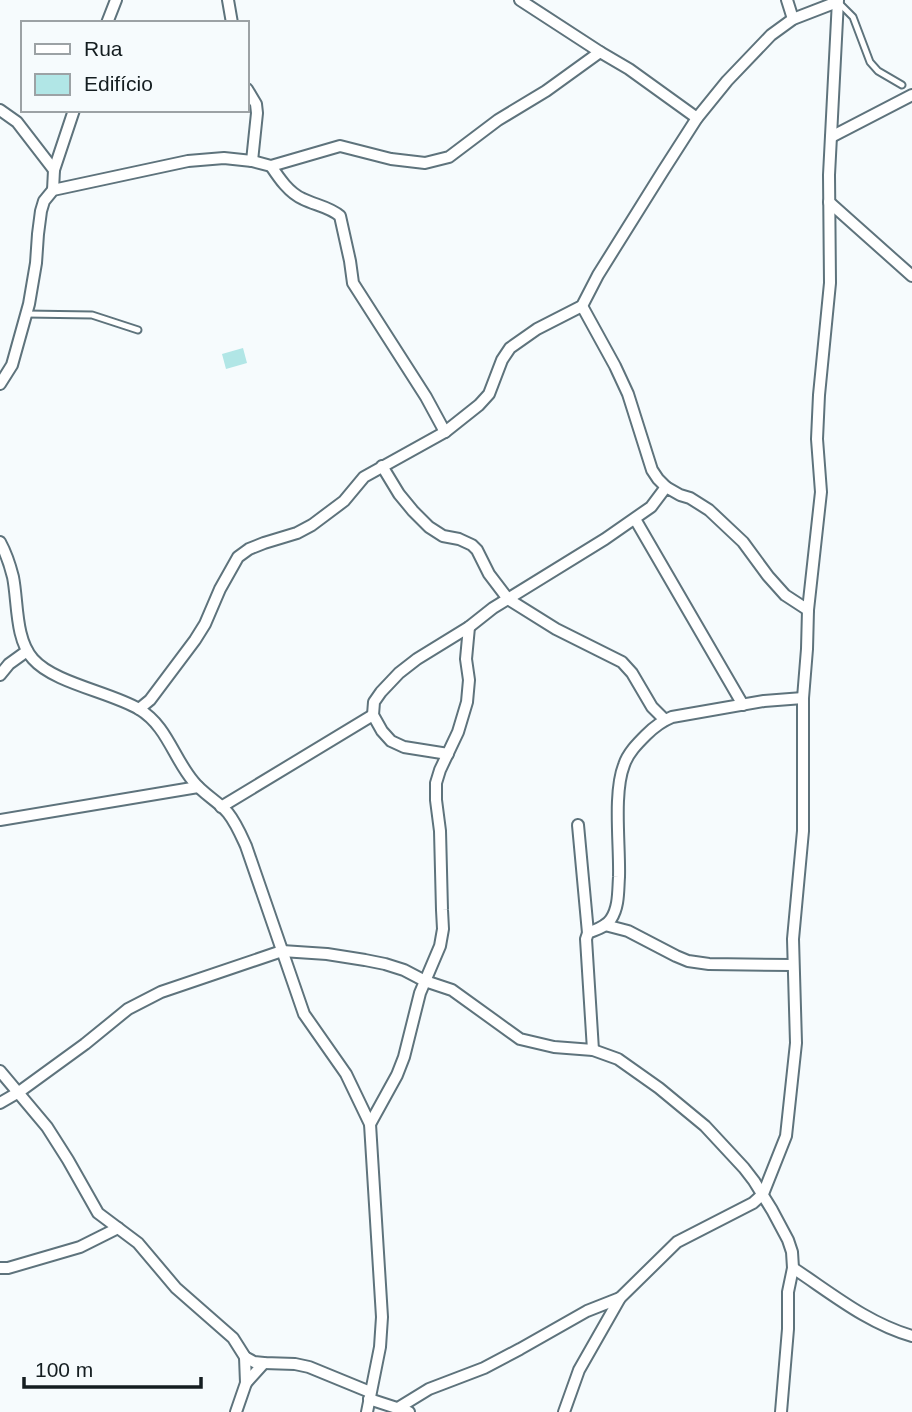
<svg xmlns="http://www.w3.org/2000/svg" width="912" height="1412" viewBox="0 0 912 1412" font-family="Helvetica,sans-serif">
  <rect width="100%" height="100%" fill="#f6fbfd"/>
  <!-- building -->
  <path fill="#b1e6e6" d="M 243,348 L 247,363 L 226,369 L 222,354 Z"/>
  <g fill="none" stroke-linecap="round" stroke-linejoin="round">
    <!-- service casing -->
    <g stroke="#5e737c" stroke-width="9">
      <g id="service">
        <path d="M 838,2 L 853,17 L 870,62 L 878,71 L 902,85"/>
        <path d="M 26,314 L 92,315 L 138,330"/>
      </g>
    </g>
    <!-- minor casing -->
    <g stroke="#5e737c" stroke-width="14">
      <g id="minor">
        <path d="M 228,0 L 232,23"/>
        <path d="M 520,0 L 600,52 L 629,69 L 697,118"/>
        <path d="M 787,0 L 793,19"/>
        <path d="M 107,23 L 116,0"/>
        <path d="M 247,89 L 256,104 L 257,113 L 252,161"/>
        <path d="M 0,110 L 17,122 L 54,170"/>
        <path d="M 831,137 L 912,95"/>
        <path d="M 271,166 C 279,178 289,193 303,199 C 315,205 330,207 340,216 L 350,261 L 353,283 L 426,397 L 445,432"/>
        <path d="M 53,190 L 54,170 L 74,110"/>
        <path d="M 829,202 L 912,276"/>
        <path d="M 582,306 L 615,366 L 628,394 L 652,470 L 658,479 L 666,487"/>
        <path d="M 0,384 L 12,365 L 29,304 L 36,263 L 38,234 L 41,211 L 44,201 L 53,190 L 188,161 L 224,158 L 252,161 L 271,166 L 340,146 L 391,159 L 425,163 L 449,157 L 498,120 L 546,91 L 600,52"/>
        <path d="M 382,466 L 399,494 L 413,511 L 429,527 L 443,536 L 459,539 L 472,545 L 477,550 L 489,574 L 508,599 L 556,629 L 622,662 L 632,673 L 652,707 L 665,720"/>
        <path d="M 635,519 L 743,705"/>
        <path d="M 0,542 C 6,553 10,565 13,577 C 18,602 15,639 33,659 C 54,683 110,692 139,709 C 167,726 173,757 193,781 C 203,794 218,801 228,813 C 236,823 241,835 246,846 L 304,1014 L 346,1074 L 370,1124 L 382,1317 L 380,1347 L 367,1412"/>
        <path d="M 0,675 L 9,664 L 27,651"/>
        <path d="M 139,709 L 150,700 L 195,640 L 205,624 L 220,589 L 238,557 L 249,549 L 264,543 L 297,533 L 312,525 L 344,501 L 364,477 L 445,432 L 479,405 L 489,394 L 502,360 L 510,348 L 537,329 L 582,306 L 598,275 L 663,171 L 697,118 L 727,81 L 771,35 L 793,19 L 837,2"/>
        <path d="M 448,754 L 404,747 L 391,741 L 382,731 L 373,715 L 374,702 L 381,692 L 399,673 L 417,659 L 469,627 L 493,608 L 605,539 L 651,507 L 666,487 L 680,495 L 690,498 L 709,510 L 743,542 L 768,576 L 785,595 L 808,610"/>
        <path d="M 221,807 L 373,715"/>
        <path d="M 0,820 L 198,787"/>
        <path d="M 578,825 L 588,933"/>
        <path d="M 605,925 L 628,931 L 676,956 L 688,961 L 709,964 L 793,965"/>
        <path d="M 593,1050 L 586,939 L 588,933 C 597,929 606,927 611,919 C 619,907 618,891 619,877 C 620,846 613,793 624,765 C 628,753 637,744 646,735 C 653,728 662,721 672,717 L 764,701 L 803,698"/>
        <path d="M 0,1071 L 47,1127 L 68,1160 L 98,1213 L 138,1243 L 176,1288 L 233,1338 L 245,1357 L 254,1362 L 264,1363 L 295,1364 L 309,1367 L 370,1392"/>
        <path d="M 0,1103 L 19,1092 L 85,1044 L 128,1009 L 161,992 L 282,951 L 327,954 L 365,960 L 385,964 L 404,970 L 425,981 L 452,990 L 520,1039 L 554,1047 L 593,1050 L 618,1059 L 659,1088 L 705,1126 L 744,1168 L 754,1181 L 772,1210 L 788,1240 L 792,1252 L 793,1268 L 788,1292 L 788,1329 L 781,1412"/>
        <path d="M 370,1124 L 397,1075 L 404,1057 L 420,993 L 440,946 L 443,929 L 442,910 L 440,831 L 436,800 L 436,783 L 440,770 L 458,732 L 467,702 L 469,680 L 466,659 L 469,627"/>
        <path d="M 0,1268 L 8,1268 L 80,1247 L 118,1228"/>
        <path d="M 793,1268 C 831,1293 867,1323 912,1336"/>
        <path d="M 246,1383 L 264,1363"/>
        <path d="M 369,1399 L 409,1412"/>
        <path d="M 398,1408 L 429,1389 L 484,1368 L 520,1349 L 587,1311 L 620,1298"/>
        <path d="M 236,1412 L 246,1383 L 245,1357"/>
        <path d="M 564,1412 L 579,1370 L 620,1298 L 677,1242 L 753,1203 L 763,1194 L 786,1136 L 796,1043 L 793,939 L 803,831 L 803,698 L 807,649 L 808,610 L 821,492 L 817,439 L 819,395 L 830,283 L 829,175 L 838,0"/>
      </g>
    </g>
    <!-- service -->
    <use href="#service" stroke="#fff" stroke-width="5"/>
    <!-- minor -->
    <use href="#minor" stroke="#fff" stroke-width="10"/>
  </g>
  <!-- legend -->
  <rect x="21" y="21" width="228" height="91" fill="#f6fbfd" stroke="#9ca2a5" stroke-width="2"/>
  <rect x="35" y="44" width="35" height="10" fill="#ffffff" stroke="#9ca2a5" stroke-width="2"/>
  <text x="84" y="56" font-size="21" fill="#141d20">Rua</text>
  <rect x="35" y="74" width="35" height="21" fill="#b1e6e6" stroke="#9ca2a5" stroke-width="2"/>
  <text x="84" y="91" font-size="21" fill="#141d20">Edifício</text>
  <!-- scale -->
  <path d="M24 1377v10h177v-10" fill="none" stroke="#141d20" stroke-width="3.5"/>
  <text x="35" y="1377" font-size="21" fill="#141d20" stroke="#f6fbfd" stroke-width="5" paint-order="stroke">100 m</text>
</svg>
